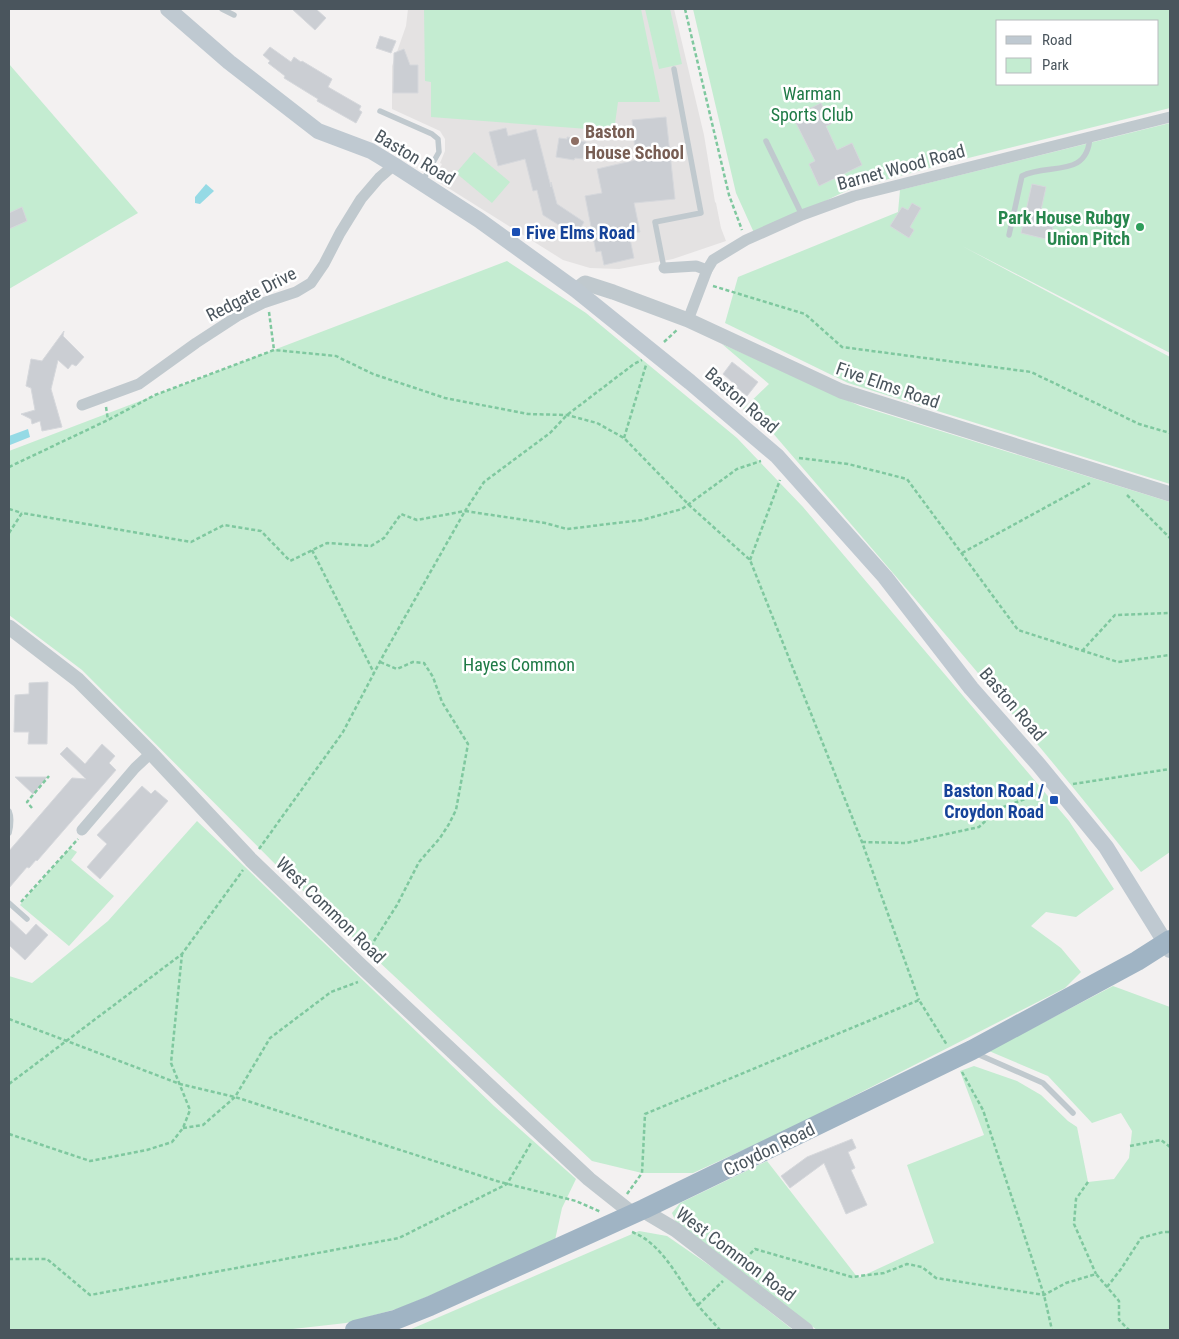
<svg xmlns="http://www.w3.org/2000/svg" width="1179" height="1339" viewBox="0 0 1179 1339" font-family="'Roboto Condensed',sans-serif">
  <rect width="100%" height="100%" fill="#f3f1f1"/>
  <!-- education -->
  <path fill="#e4e2e2" d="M 408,9 L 674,9 L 704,135 L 715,202 L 716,203 L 721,228 L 726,241 L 673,259 L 619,269 L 590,268 L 563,260 L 434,179 L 442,164 L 440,163 L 445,151 L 445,139 L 440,131 L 392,109 L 392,66 L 406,26 Z"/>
  <!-- green -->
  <g fill="#c4ecd1" fill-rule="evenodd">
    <path d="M 424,9 L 641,9 L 660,102 L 618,102 L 614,131 L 431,117 L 431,82 L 425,81 Z"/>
    <path d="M 645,9 L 670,9 L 682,64 L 659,69 Z"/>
    <path d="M 693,9 L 1170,9 L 1170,108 L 944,164 L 848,190 L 755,235 L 736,193 ZM 998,21 L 1158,21 L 1158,84 L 998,84 Z"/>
    <path d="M 9,64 L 138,213 L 9,289 Z"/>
    <path d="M 1170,123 L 1170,353 L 962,246 L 1170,357 L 1170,484 L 848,383 L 725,323 L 738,277 L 898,212 L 900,190 Z"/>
    <path d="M 474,152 L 510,182 L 492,203 L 456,173 Z"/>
    <path d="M 507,261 L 586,313 L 737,438 L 803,507 L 1069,821 L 1114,889 L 1076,917 L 1046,912 L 1031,926 L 1061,948 L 1081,972 L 1065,988 L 791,1128 L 693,1173 L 642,1173 L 592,1161 L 284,873 L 82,670 L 9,615 L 9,451 Z"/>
    <path d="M 722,344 L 860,406 L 1170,502 L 1170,852 L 1141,872 C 1020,719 892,572 765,424 L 743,409 L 769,384 Z"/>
    <path d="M 197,821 L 494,1106 L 576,1179 L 562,1208 L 555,1240 L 510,1262 L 400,1308 L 346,1323 L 284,1330 L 9,1330 L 9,976 L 32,983 L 108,921 Z"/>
    <path d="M 70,848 L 77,852 L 71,860 L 114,896 L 69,946 L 20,905 Z"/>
    <path d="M 1113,986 L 1170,1007 L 1170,1330 L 817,1330 L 678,1227 L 672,1213 L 680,1203 L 767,1161 L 858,1278 L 934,1243 L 907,1165 L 984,1135 L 960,1071 L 974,1066 L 1017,1081 L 1041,1095 L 1068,1121 L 1077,1127 L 1088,1182 L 1114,1179 L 1129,1158 L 1132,1131 L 1121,1113 L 1092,1123 L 1048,1076 L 989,1051 Z"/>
    <path d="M 639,1231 L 667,1236 L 722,1274 L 793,1330 L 409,1330 Z"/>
  </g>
  <!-- water -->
  <g fill="#95dae5">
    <path d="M 206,184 L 214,191 L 200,204 L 195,203 L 195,197 Z"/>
    <path d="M 28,429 L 30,437 L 10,445 L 9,436 Z"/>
  </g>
  <!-- building -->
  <g fill="#cbced3" stroke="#d6d8dc">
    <path d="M 292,9 L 316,9 L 326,18 L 315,30 Z"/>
    <path d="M 380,36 L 396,41 L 391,53 L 376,48 Z"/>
    <path d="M 270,47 L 291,62 L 294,57 L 301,62 L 302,61 L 332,79 L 328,87 L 361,106 L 359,110 L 362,112 L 356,123 L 317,101 L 318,99 L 284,78 L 285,76 L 268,63 L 270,61 L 263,55 Z"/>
    <path d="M 404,49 L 410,65 L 418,65 L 418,93 L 393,93 L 394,53 Z"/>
    <path d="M 821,103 L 831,124 L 826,126 L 837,150 L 852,143 L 862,165 L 819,186 L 809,164 L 815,161 L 793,117 Z"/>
    <path d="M 666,117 L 675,199 L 634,203 L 640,232 L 629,234 L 634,258 L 604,265 L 601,251 L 596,252 L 585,196 L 602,193 L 597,169 L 636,160 L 632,120 Z"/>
    <path d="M 506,128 L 508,136 L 536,129 L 551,187 L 551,182 L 557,204 L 584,222 L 576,236 L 543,215 L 537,190 L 533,191 L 525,159 L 498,166 L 489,132 Z"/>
    <path d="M 567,137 L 579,139 L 578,141 L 586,142 L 583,159 L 575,158 L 574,160 L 556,157 L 559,138 L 567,139 Z"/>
    <path d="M 1032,184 L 1046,187 L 1039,219 L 1054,222 L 1050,240 L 1021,233 Z"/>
    <path d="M 912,203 L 921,208 L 910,227 L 914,230 L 909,238 L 890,226 L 902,207 L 908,210 Z"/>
    <path d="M 22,207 L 27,221 L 9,229 L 9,213 Z"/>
    <path d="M 64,331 L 63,336 L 84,357 L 76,366 L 72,364 L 68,369 L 58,360 L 51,389 L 62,427 L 42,431 L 40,421 L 32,424 L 31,419 L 21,414 L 35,410 L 31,388 L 26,386 L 31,359 L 42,361 Z"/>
    <path d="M 732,362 L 758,382 L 747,396 L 737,388 L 738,387 L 723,374 Z"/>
    <path d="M 48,682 L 47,744 L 28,744 L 29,732 L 14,732 L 15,695 L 29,694 L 29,683 Z"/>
    <path d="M 102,744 L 115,756 L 109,763 L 116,770 L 37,861 L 36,860 L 29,868 L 27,867 L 9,888 L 9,851 L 72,778 L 86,779 L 60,754 L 67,747 L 85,764 Z"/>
    <path d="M 15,777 L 47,777 L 33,794 Z"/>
    <path d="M 142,786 L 151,794 L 155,790 L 168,801 L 100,879 L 87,867 L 107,844 L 97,835 Z"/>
    <path d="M 9,919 L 26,935 L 36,924 L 48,935 L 25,960 L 9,945 Z"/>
    <path d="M 852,1139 L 856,1148 L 848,1152 L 855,1168 L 851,1170 L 867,1205 L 846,1214 L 824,1163 L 790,1188 L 781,1176 L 807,1157 Z"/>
  </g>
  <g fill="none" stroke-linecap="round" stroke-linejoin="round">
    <!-- path -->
    <g stroke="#7fc89f" stroke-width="2.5" stroke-dasharray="4 2.5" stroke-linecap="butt">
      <path d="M 685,9 L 729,195 L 742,230"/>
      <path d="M 713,286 L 805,314 L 842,347 L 1031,372 L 1139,424 L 1170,433"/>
      <path d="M 269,312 L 274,350"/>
      <path d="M 664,342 L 678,329"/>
      <path d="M 106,407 L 108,420"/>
      <path d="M 624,438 L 646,365"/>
      <path d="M 799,458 L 848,464 L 907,479 L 1018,630 L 1118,662 L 1170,655"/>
      <path d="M 9,467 L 108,420 L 155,395 L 274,350 L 336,356 L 373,374 L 445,398 L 528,414 L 567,415 L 597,423 L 624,438 L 689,505 L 750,560 L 862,842 L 919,1000"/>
      <path d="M 1127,495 L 1170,538"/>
      <path d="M 9,509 L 22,513"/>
      <path d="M 9,533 L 22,513 L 191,542 L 224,525 L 261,531 L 290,561 L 327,543 L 371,546 L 384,538 L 401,514 L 417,520 L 465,511 L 484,482 L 550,433 L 567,415 L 634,364 L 642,360"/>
      <path d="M 312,550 L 374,673"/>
      <path d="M 962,553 L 1090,483"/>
      <path d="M 750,560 L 780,480"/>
      <path d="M 1082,651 L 1115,615 L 1170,613"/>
      <path d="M 1073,784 L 1170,769"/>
      <path d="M 32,808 L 27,802 L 49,776"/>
      <path d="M 862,842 L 906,843 L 979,827 L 998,809 L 1044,792"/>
      <path d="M 259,849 L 343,732 L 384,654 L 465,511 L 545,523 L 567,529 L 642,520 L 682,509 L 737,469 L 761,461"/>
      <path d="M 21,902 L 78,839"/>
      <path d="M 367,952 L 397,905 L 419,862 L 440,838 L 449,824 L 456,810 L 468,744 L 442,702 L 433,677 L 424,663 L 413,662 L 397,669 L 380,662"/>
      <path d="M 9,1019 L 180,1084 L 235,1097 L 500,1182 L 576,1201 L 601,1212"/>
      <path d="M 962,1072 L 983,1110 L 1044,1295 L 1052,1330"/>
      <path d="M 9,1084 L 182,954 L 243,870"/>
      <path d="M 183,1128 L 203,1125 L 235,1097 L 270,1038 L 331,992 L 358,982"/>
      <path d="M 9,1134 L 90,1161 L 147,1150 L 172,1142 L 183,1128 L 190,1110 L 171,1063 L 182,954"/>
      <path d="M 1130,1146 L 1161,1140 L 1170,1147"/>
      <path d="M 1088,1182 L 1076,1199 L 1074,1224 L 1096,1274"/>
      <path d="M 627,1194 L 642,1173 L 645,1114 L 919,1000 L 947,1045"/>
      <path d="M 632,1232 C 662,1243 678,1279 697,1304 C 704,1313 712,1321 720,1330"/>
      <path d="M 9,1259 L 47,1259 L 90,1295 L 399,1238 L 507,1184 L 531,1143"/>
      <path d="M 741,1263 L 755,1249 L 852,1277 L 884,1273 L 907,1264 L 922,1267 L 936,1278 L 1044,1295 L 1066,1283 L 1096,1274 L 1119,1301 L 1119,1320 L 1129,1330"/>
      <path d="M 1107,1287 L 1121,1269 L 1141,1238 L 1163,1232 L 1170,1232"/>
      <path d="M 698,1305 L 723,1281"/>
    </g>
    <!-- service -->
    <g stroke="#c0c9ce" stroke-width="5.5">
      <path d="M 222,9 L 234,15"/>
      <path d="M 380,111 L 432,134 L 438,139 L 439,152 L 422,182"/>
      <path d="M 766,141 L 802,215"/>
      <path d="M 1009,235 L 1022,176 C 1047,162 1088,180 1090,136"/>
      <path d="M 664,268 L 655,222 L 701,213 L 674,69"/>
      <path d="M 9,811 C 12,818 11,825 9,833"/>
      <path d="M 9,903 L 27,919"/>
      <path d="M 975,1053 L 1043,1083 L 1073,1113"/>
    </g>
    <!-- minor -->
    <g stroke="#c0c9ce" stroke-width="11">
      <path d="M 664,268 L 696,266 L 707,270"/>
      <path d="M 688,320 L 707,270 L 713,260 L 746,240 L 802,215 L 854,196 L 1170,117"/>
      <path d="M 82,405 L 139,384 L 196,343 L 239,315 L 263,303 L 296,292 L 311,283 L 324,264 L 340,233 L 361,199 L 379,178 L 394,165"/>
      <path d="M 82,830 L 135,768 L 151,753"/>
    </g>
    <!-- tertiary -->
    <g stroke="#c0c9ce" stroke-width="15">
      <path d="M 576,290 L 585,283 L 613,292 L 688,320 L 841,391 L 1170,494"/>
      <path d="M 9,627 L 78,680 L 151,753 L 251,860 L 359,964 L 589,1179 L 633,1214"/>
      <path d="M 644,1209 L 649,1214 L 676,1230 L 806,1330"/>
    </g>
    <!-- secondary -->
    <path stroke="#bfc9d1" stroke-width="16" d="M 168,9 L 229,62 L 318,131 L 371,151 L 394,165 L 479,220 L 576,290 L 690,382 L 777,456 L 885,577 L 971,688 L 1038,764 L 1106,847 L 1170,950"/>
    <!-- trunk -->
    <path stroke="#a0b4c4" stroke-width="20" d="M 355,1330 L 395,1320 L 430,1306 L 644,1209 L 972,1050 L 1137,961 L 1170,940"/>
  </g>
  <!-- markers -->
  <circle fill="#8d6e63" stroke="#fff" stroke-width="2" cx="575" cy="141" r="5"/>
  <circle fill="#2e9e5b" stroke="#fff" stroke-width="2" cx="1140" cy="227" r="5"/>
  <g fill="#1a4fb4" stroke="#fff" stroke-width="2">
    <rect x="511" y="227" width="10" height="10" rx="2.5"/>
    <rect x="1049" y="795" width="10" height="10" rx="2.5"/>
  </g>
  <g text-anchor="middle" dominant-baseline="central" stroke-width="5" stroke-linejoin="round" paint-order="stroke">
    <!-- park labels -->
    <g font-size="18" fill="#1f7a46" stroke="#fff">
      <text x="812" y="93">Warman<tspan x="812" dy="21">Sports Club</tspan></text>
      <text x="519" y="664">Hayes Common</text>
    </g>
    <!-- education labels -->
    <g font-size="18" font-weight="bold" fill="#785e54" stroke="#fff" text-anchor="start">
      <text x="585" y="131">Baston<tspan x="585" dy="21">House School</tspan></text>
    </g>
    <!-- street labels -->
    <g font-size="18" fill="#4a555d" stroke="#fff">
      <text transform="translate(415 157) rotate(31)">Baston Road</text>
      <text transform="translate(901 167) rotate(-15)">Barnet Wood Road</text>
      <text transform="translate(251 294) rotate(-27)">Redgate Drive</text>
      <text transform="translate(888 385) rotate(19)">Five Elms Road</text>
      <text transform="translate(742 400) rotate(41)">Baston Road</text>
      <text transform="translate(1013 704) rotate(49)">Baston Road</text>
      <text transform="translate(331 910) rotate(44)">West Common Road</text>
      <text transform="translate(769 1149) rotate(-26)">Croydon Road</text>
      <text transform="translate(736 1254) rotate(37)">West Common Road</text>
    </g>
    <!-- leisure labels -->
    <g font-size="18" font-weight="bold" fill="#27864d" stroke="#fff" text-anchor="end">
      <text x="1130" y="217">Park House Rubgy<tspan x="1130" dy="21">Union Pitch</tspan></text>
    </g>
    <!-- transit labels -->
    <g font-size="18" font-weight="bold" fill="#164399" stroke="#fff" text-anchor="start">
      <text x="526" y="232">Five Elms Road</text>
      <text x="1044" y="790" text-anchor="end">Baston Road /<tspan x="1044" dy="21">Croydon Road</tspan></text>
    </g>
  </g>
  <!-- border -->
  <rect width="1179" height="1339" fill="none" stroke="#4a555d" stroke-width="20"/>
  <!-- legend -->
  <rect x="996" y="20" width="162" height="65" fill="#ffffff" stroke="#b7bbbe"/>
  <rect x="1006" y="36" width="25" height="8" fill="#bfc9d1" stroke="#b7bbbe"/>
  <text x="1042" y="45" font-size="15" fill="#4a555d">Road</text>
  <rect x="1006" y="58" width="25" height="15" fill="#c4ecd1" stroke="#b7bbbe"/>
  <text x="1042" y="70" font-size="15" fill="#4a555d">Park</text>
</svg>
